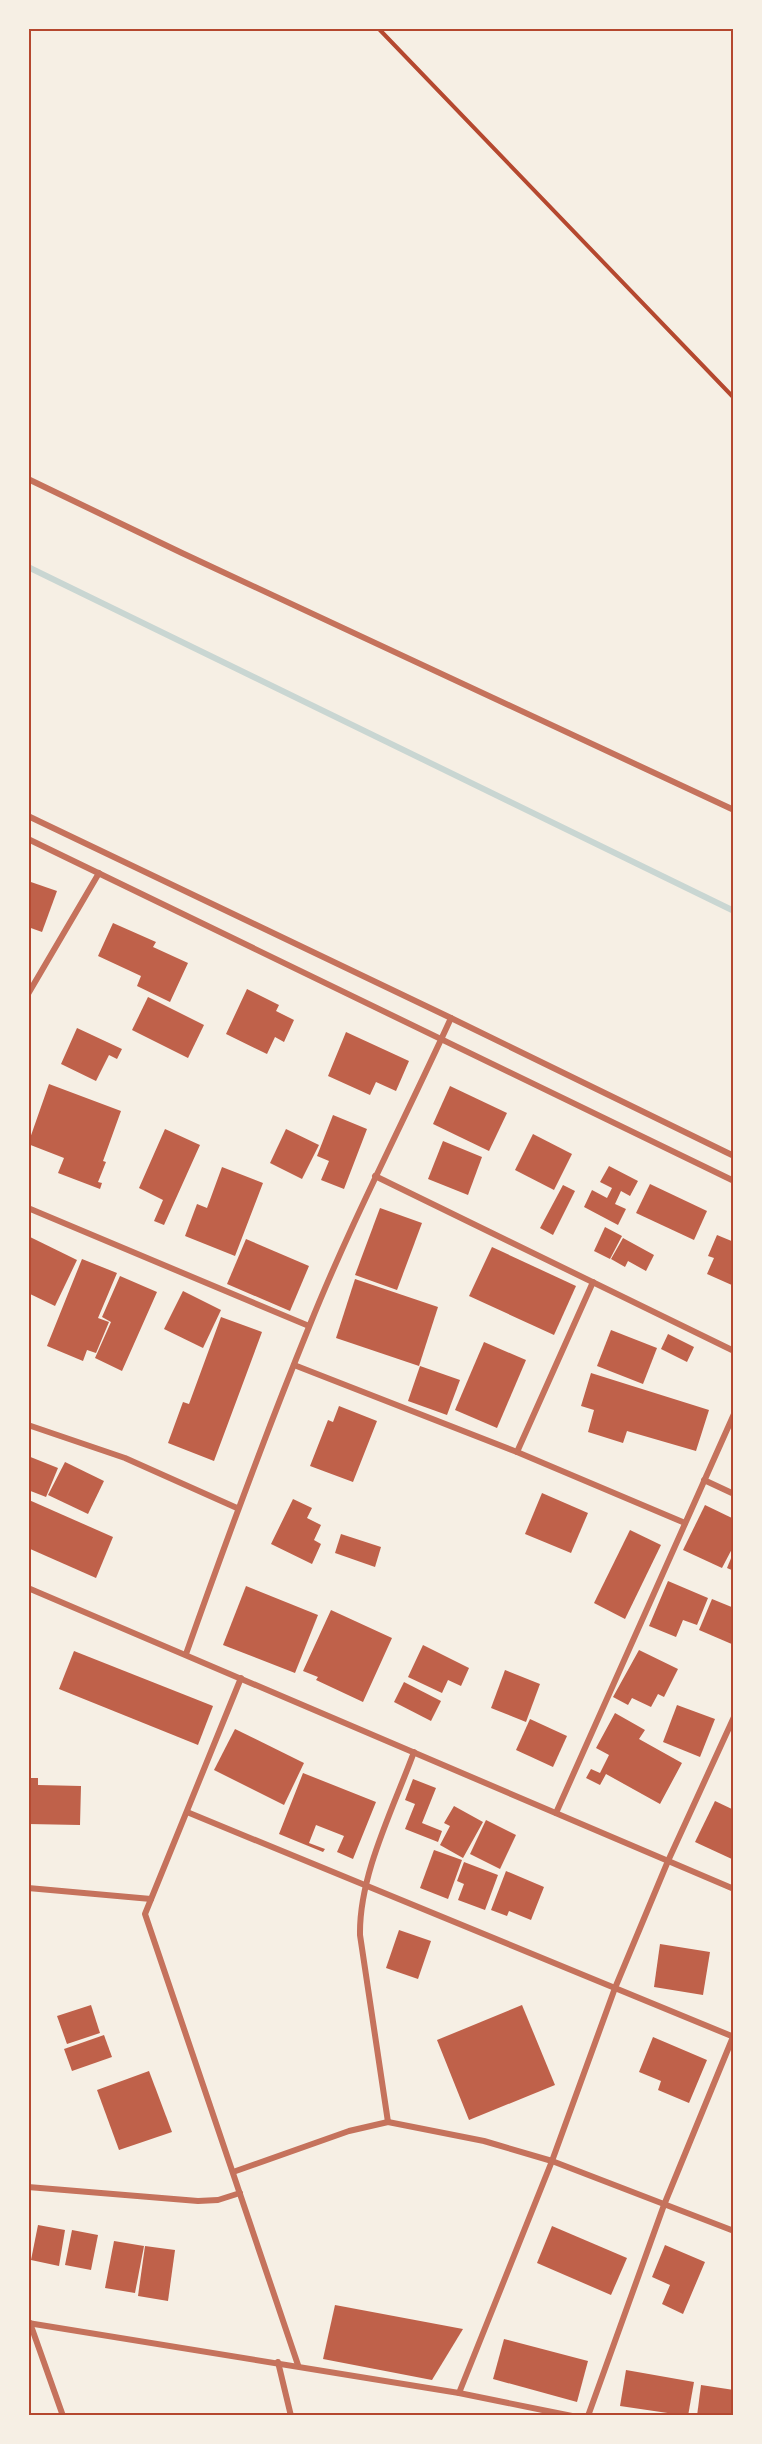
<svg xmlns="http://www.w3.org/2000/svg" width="762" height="2444" viewBox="0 0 762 2444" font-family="'Roboto Serif',serif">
  <rect width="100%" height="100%" fill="#f6efe4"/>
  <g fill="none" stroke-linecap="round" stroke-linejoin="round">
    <!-- stream -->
    <path stroke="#c9d6d2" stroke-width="6" d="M 28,567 L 734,911"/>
  </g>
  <!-- building -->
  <g fill="#bf614a">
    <path d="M 28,881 L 57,891 L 42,932 L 28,927 Z"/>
    <path d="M 113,923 L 156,942 L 153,947 L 188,963 L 170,1002 L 137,986 L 141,976 L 98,956 Z"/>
    <path d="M 247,989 L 279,1005 L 276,1011 L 294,1020 L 284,1042 L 275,1037 L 267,1054 L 226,1034 Z"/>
    <path d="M 148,997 L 204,1025 L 188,1058 L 132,1030 Z"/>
    <path d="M 77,1028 L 122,1049 L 117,1059 L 109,1055 L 96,1081 L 61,1064 Z"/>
    <path d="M 346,1032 L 409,1061 L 396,1091 L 376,1082 L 370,1095 L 328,1076 Z"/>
    <path d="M 49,1084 L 121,1111 L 103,1161 L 106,1162 L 98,1182 L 102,1183 L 100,1189 L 58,1173 L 64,1158 L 28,1144 Z"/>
    <path d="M 450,1086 L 507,1113 L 489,1151 L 433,1124 Z"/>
    <path d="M 333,1115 L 367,1129 L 344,1189 L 321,1180 L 329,1161 L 317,1156 Z"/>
    <path d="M 165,1129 L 200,1145 L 164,1225 L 154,1221 L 163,1200 L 139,1188 Z"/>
    <path d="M 286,1129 L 319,1145 L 302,1179 L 270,1163 Z"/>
    <path d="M 533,1134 L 572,1154 L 554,1190 L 515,1170 Z"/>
    <path d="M 443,1141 L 482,1157 L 468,1195 L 428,1179 Z"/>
    <path d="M 609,1166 L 638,1181 L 630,1196 L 621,1191 L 615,1204 L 626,1209 L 618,1225 L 584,1207 L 592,1190 L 607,1198 L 612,1188 L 600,1182 Z"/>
    <path d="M 222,1167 L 263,1183 L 235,1256 L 185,1236 L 197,1204 L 207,1208 Z"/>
    <path d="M 650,1184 L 707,1211 L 694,1240 L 636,1213 Z"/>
    <path d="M 563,1185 L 575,1191 L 553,1235 L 540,1228 Z"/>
    <path d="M 380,1208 L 422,1223 L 397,1290 L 355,1275 Z"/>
    <path d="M 605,1227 L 622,1236 L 610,1259 L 594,1251 Z"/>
    <path d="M 717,1235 L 734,1242 L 734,1286 L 707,1274 L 714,1258 L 708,1256 Z"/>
    <path d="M 28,1236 L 77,1260 L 55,1306 L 28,1293 Z"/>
    <path d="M 623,1238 L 654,1255 L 646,1271 L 628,1261 L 625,1267 L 611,1259 Z"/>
    <path d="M 246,1239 L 309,1266 L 290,1311 L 227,1284 Z"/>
    <path d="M 492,1247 L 576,1286 L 554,1335 L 469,1296 Z"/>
    <path d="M 82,1259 L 117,1273 L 98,1318 L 109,1322 L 96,1353 L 87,1350 L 83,1361 L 47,1346 Z"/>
    <path d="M 120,1276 L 157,1292 L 122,1371 L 95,1358 L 111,1322 L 102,1317 Z"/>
    <path d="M 355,1279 L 438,1307 L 419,1366 L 336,1338 Z"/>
    <path d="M 183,1291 L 221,1310 L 203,1348 L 164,1329 Z"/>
    <path d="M 221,1317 L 262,1332 L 214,1461 L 168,1443 L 183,1402 L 189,1404 Z"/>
    <path d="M 611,1330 L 657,1348 L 643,1384 L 597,1366 Z"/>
    <path d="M 668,1334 L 694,1347 L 687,1362 L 661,1349 Z"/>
    <path d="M 484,1342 L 526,1360 L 497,1428 L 455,1410 Z"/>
    <path d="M 420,1366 L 460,1380 L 447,1415 L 408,1401 Z"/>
    <path d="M 591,1373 L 709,1410 L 696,1451 L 627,1431 L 623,1443 L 588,1432 L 594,1410 L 581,1406 Z"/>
    <path d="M 339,1406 L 377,1421 L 353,1482 L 310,1466 L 328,1420 L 333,1422 Z"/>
    <path d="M 28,1456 L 58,1468 L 46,1497 L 28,1490 Z"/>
    <path d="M 65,1462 L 104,1481 L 88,1514 L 48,1495 Z"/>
    <path d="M 542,1493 L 588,1513 L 571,1553 L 525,1534 Z"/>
    <path d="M 293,1499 L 312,1508 L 307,1518 L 321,1525 L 314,1540 L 321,1544 L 312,1564 L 271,1544 Z"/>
    <path d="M 29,1500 L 113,1537 L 96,1578 L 28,1548 Z"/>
    <path d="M 705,1505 L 734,1519 L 734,1545 L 722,1568 L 683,1550 Z"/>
    <path d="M 630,1530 L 661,1545 L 625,1619 L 594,1603 Z"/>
    <path d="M 341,1534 L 381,1547 L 375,1567 L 335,1553 Z"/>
    <path d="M 734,1551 L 734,1571 L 727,1568 Z"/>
    <path d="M 668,1581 L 708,1598 L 697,1625 L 683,1620 L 676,1637 L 649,1626 Z"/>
    <path d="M 246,1586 L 318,1615 L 295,1673 L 223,1645 Z"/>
    <path d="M 712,1599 L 734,1608 L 734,1645 L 699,1630 Z"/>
    <path d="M 331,1610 L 392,1638 L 363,1702 L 316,1680 L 318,1677 L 303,1671 Z"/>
    <path d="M 423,1645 L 469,1668 L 461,1686 L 448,1680 L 442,1693 L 408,1677 Z"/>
    <path d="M 639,1650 L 678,1669 L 664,1697 L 658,1694 L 651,1707 L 632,1698 L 628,1705 L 613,1697 Z"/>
    <path d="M 74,1651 L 213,1706 L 198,1745 L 59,1689 Z"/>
    <path d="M 505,1670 L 540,1684 L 526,1722 L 491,1708 Z"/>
    <path d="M 404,1682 L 441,1701 L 431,1721 L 394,1702 Z"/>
    <path d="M 677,1705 L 715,1719 L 700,1757 L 663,1742 Z"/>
    <path d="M 615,1713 L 645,1730 L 639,1739 L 682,1763 L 660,1804 L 606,1774 L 600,1785 L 586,1778 L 591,1769 L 600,1773 L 609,1755 L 596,1748 Z"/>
    <path d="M 530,1719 L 567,1736 L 553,1767 L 516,1750 Z"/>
    <path d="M 235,1729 L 304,1763 L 284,1805 L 214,1770 Z"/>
    <path d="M 303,1773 L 376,1802 L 353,1859 L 337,1852 L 344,1836 L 316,1825 L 309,1843 L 325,1849 L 323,1852 L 279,1834 Z"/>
    <path d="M 28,1778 L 38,1778 L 38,1785 L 81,1786 L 80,1825 L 28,1824 Z"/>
    <path d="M 413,1779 L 436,1788 L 422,1823 L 442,1831 L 438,1842 L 405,1829 L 415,1804 L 405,1800 Z"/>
    <path d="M 715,1801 L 734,1810 L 734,1860 L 695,1842 Z"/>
    <path d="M 454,1806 L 483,1822 L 463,1858 L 440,1845 L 450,1826 L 444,1823 Z"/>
    <path d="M 486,1820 L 516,1835 L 500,1869 L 470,1854 Z"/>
    <path d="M 434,1850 L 462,1860 L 448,1899 L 420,1888 Z"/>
    <path d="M 464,1862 L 498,1875 L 485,1910 L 458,1900 L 464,1884 L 457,1881 Z"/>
    <path d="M 506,1871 L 544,1887 L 531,1920 L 509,1911 L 507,1916 L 491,1910 Z"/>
    <path d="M 399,1930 L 431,1941 L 418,1979 L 386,1968 Z"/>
    <path d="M 660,1944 L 710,1952 L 703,1995 L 654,1987 Z"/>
    <path d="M 91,2005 L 100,2033 L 67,2044 L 57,2016 Z"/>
    <path d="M 522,2005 L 555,2085 L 469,2120 L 437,2040 Z"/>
    <path d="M 104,2035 L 112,2057 L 72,2071 L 64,2049 Z"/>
    <path d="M 653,2037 L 707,2060 L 689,2103 L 658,2090 L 661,2081 L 639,2072 Z"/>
    <path d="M 149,2071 L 172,2132 L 119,2150 L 97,2090 Z"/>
    <path d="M 38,2225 L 65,2230 L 59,2266 L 31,2260 Z"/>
    <path d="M 552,2226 L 627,2258 L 611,2295 L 537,2263 Z"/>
    <path d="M 72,2230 L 98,2235 L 91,2270 L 65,2265 Z"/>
    <path d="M 114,2241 L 144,2246 L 135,2293 L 105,2288 Z"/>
    <path d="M 665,2245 L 705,2262 L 683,2314 L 662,2304 L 670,2285 L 652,2277 Z"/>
    <path d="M 145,2246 L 175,2250 L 168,2301 L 138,2296 Z"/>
    <path d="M 335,2305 L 463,2329 L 432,2380 L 323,2359 Z"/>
    <path d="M 504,2339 L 588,2361 L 577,2402 L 493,2379 Z"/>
    <path d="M 626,2370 L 694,2382 L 688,2416 L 620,2406 Z"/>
    <path d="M 701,2385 L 734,2390 L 734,2416 L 697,2416 Z"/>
  </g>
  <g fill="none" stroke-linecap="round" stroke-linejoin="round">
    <!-- path -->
    <path stroke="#b5482f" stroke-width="4" d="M 378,28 L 734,398"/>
    <!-- minor -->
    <g stroke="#c5725c" stroke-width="6">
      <path d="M 28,479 L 182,553 L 734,810"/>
      <path d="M 28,816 L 451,1018 L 734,1156"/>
      <path d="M 28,839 L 734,1181"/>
      <path d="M 28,994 L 99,873"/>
      <path d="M 375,1176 L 734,1351"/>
      <path d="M 28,1208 L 309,1326"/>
      <path d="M 294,1365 L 517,1452 L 685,1523"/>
      <path d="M 28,1425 L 125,1458 L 237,1508"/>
      <path d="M 517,1452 L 593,1282"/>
      <path d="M 704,1480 L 734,1494"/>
      <path d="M 28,1588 L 734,1889"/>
      <path d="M 186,1654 C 225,1544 265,1435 309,1327 C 351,1222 404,1121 451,1018"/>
      <path d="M 241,1678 L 145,1914 L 298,2365"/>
      <path d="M 187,1812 L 734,2037"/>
      <path d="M 556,1813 L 734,1414"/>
      <path d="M 28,1888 L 151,1899"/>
      <path d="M 388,2122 L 360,1935 C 359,1875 393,1809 414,1752"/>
      <path d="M 233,2172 L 349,2131 L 388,2122 L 484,2141 L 552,2161 L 734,2231"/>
      <path d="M 28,2187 L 198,2201 L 218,2200 L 240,2193"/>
      <path d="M 28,2323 L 459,2393"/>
      <path d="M 30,2323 L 63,2416"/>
      <path d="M 278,2362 L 291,2416"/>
      <path d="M 572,2416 L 459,2393 L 552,2161 L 615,1988 L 668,1861 L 734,1717"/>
      <path d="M 588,2416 L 664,2205 L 733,2037"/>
    </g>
  </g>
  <!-- border -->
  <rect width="762" height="2444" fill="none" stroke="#f6efe4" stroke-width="60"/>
  <rect x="30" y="30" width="702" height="2384" fill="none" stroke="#b5482f" stroke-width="2"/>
</svg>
